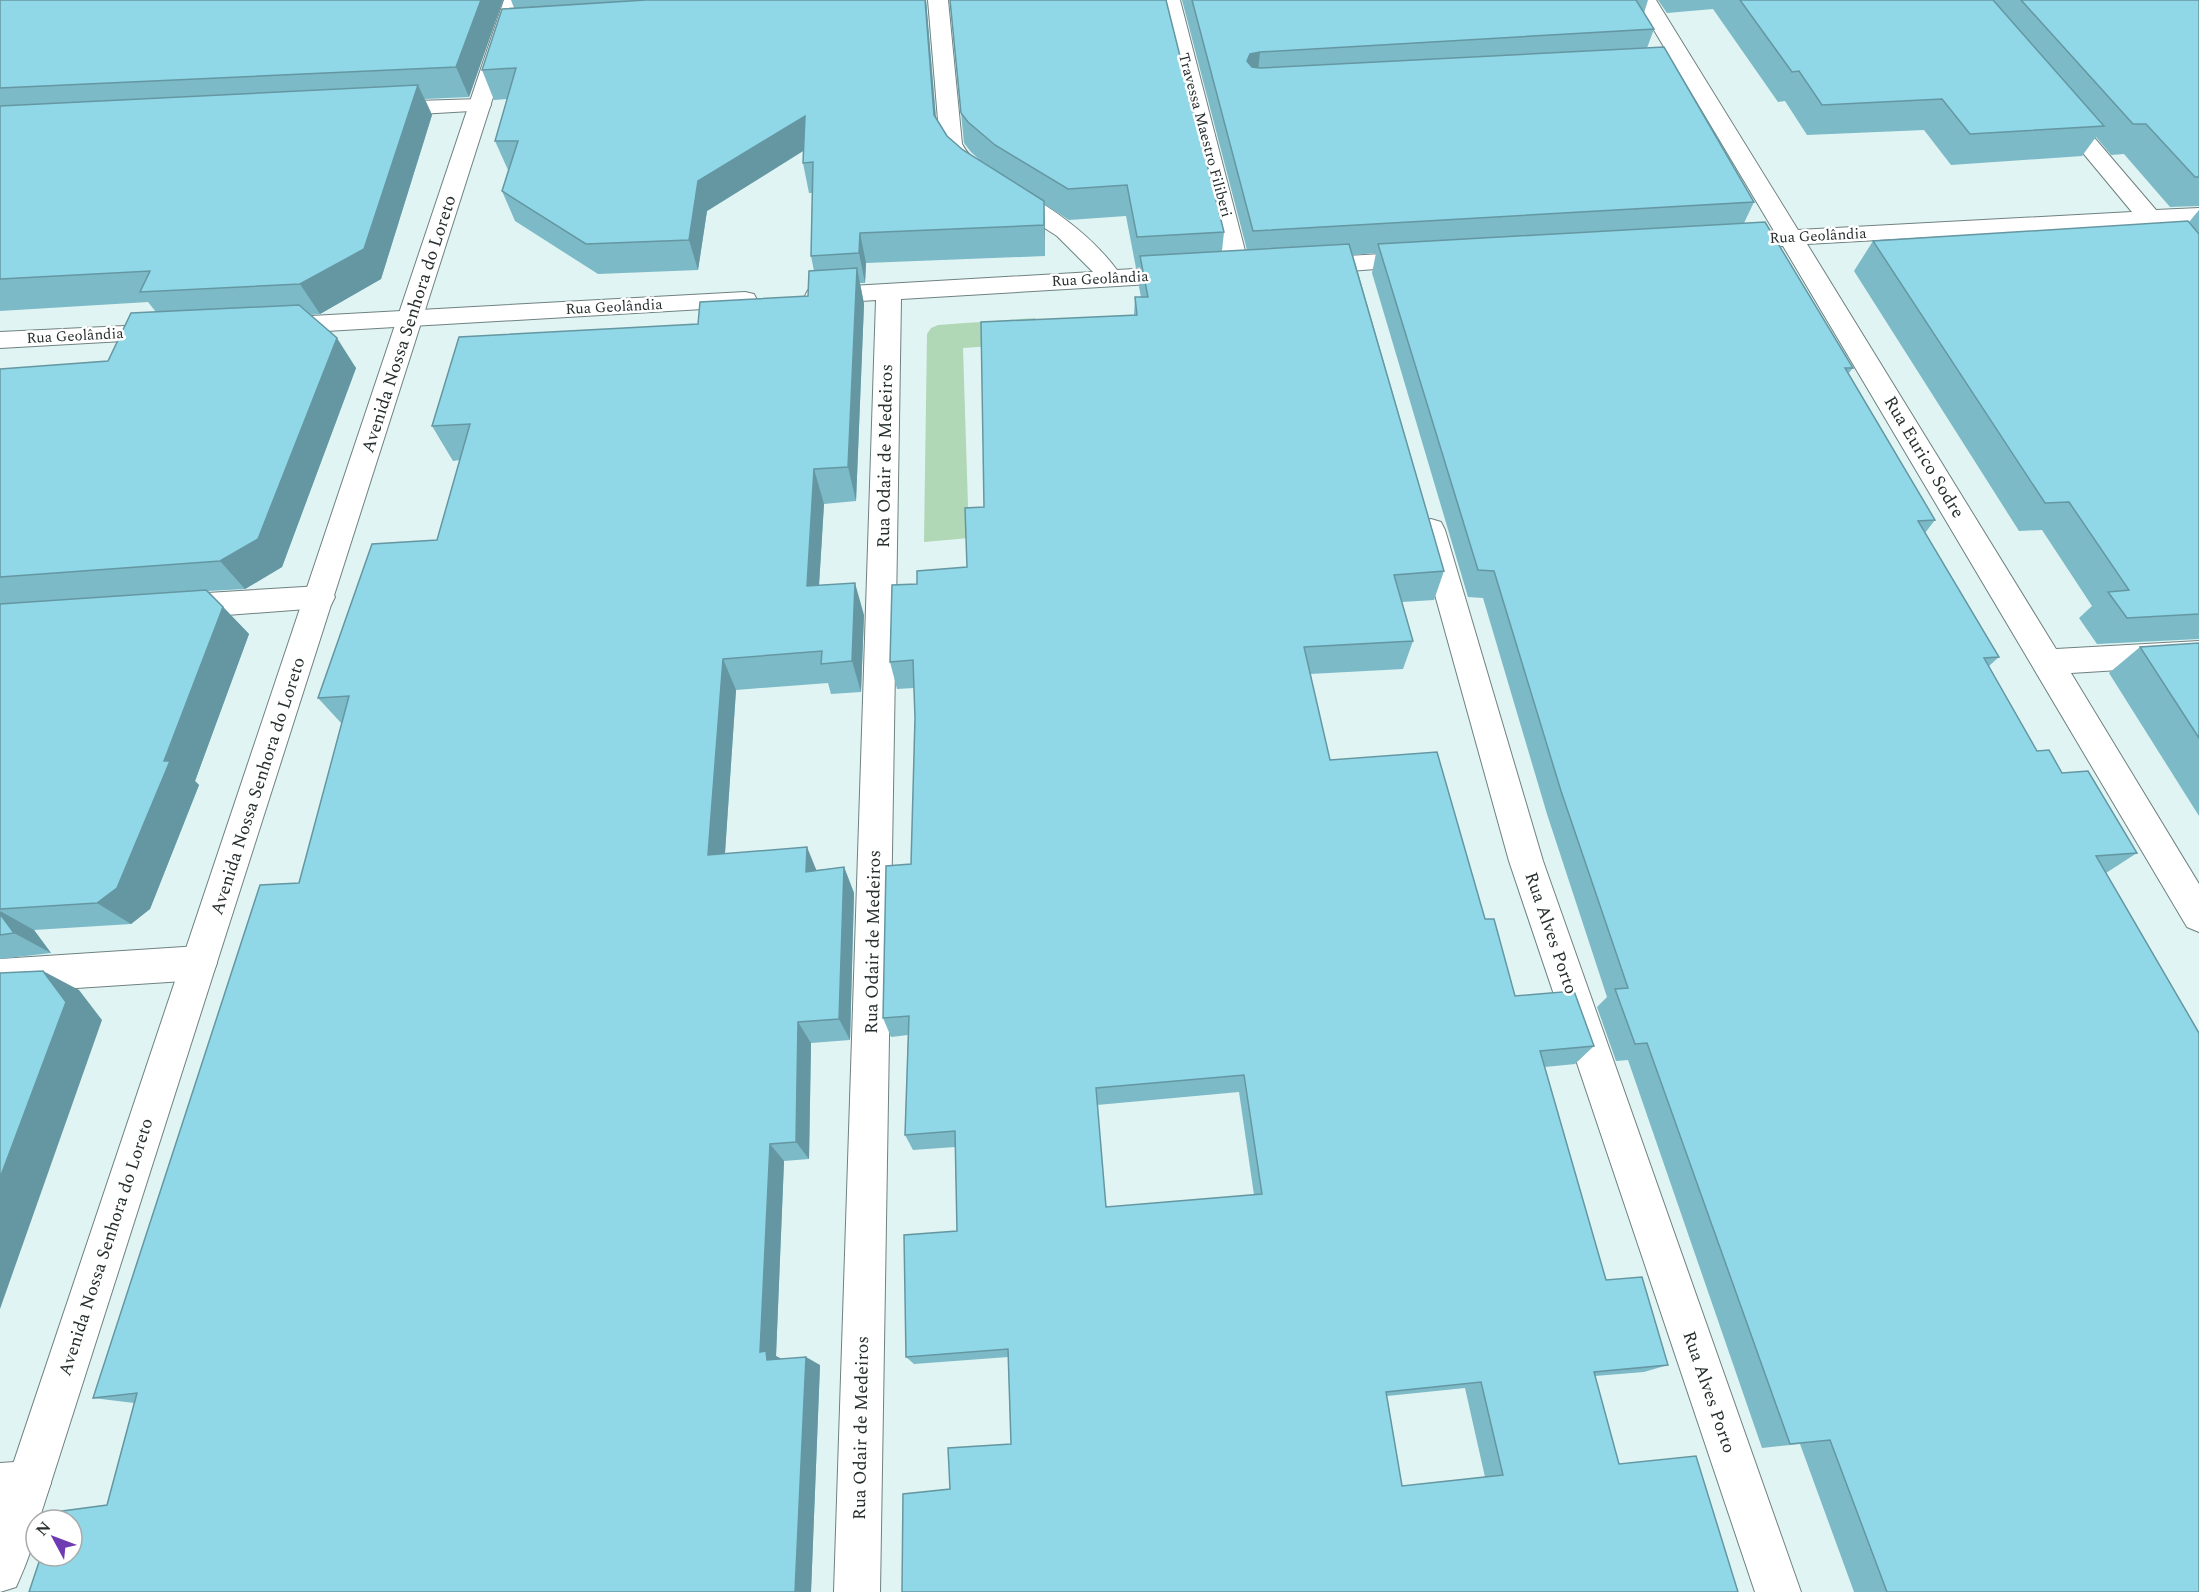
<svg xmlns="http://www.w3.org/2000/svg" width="2199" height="1592" viewBox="0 0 2199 1592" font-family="Spectral,serif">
  <rect width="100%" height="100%" fill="#e0f4f3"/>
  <!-- green -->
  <path fill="#b0d7b6" d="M 1035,318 L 1036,343 L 963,348 L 969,538 L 924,542 L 927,334 L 931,328 L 938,325 Z"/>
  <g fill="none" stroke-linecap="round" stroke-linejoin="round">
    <!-- minor casing -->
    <g stroke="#6f8180" stroke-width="2">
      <g id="minor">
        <path d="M 928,0 L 948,0 L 962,144 C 978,173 1013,185 1040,202 C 1070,221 1096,242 1117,270 L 1185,266 L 1194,269 L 1197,274 L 1194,279 L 1185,282 L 901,299 L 880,1592 L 834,1592 L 876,300 L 817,304 L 808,302 L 805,296 L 808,290 L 817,288 L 1093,272 L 1057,236 L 967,178 L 952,165 L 940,144 Z"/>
        <path d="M 1160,0 L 1180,0 L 1250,270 L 1247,275 L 1238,278 L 1229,275 L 1226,270 Z"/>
        <path d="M 1636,0 L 1656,0 L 1798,230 L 2132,212 L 2049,112 L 2052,107 L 2068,107 L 2156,210 L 2199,208 L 2199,222 L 2168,224 L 2199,259 L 2199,283 L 2190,280 L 2144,225 L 1807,244 L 2056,649 L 2199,641 L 2199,665 L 2071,673 L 2199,884 L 2199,932 L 2187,927 L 1783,246 L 1731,248 L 1723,246 L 1719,241 L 1723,236 L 1774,231 Z"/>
        <path d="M 480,99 L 488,100 L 491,105 L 488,110 L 385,116 L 377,114 L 374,109 L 377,104 L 385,102 Z"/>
        <path d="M 1418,252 L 1427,255 L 1430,260 L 1427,265 L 1311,274 L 1302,271 L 1299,266 L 1302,261 L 1311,258 Z"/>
        <path d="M 745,292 L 754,294 L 757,300 L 754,306 L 275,334 L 266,332 L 262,326 L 266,320 L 275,318 Z"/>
        <path d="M 167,324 L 176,326 L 180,332 L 176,338 L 0,348 L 0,332 Z"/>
        <path d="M 1431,519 L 1441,522 L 1445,530 L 1543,861 L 1801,1592 L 1755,1592 L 1509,861 L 1417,530 L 1421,522 Z"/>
        <path d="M 320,586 L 331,589 L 335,597 L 331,605 L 320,608 L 175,619 L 164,615 L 160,607 L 164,599 L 175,595 Z"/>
        <path d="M 199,946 L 212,951 L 217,963 L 212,975 L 199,980 L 0,993 L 0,959 Z"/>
        <path d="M 29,1461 L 45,1467 L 51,1483 L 45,1499 L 29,1505 L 0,1507 L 0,1463 Z"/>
      </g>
    </g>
    <!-- major casing -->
    <g stroke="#6f8180" stroke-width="2">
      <path id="major" d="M 504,0 L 524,0 L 39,1520 L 36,1520 C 36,1542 25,1567 16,1587 L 0,1592 L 0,1503 Z"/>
    </g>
    <!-- minor -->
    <use href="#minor" fill="#fff" fill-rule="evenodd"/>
    <!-- major -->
    <use href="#major" fill="#fff" fill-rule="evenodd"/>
  </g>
  <!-- wall -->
  <g fill="#7cbac8" fill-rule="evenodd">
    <path d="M 0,0 L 503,0 L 469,97 L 425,99 L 432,115 L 381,279 L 320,314 L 310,315 L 356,368 L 282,567 L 245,589 L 208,591 L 249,634 L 195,781 L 199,785 L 150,909 L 131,924 L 34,930 L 51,953 L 0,959 L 0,369 L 108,361 L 156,312 L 148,302 L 0,311 Z"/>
    <path d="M 511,0 L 926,0 L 936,117 L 947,136 L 963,150 L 981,161 L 971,152 L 964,143 L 950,0 L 1224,232 L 1222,251 L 1247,250 L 1182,0 L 1648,0 L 1644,13 L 1654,29 L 1647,48 L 1754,202 L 1744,223 L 1853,368 L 1848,374 L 1935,520 L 1925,533 L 1999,657 L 1989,666 L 2037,751 L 2062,773 L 2137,853 L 2106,873 L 2199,1592 L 1854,1592 L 1800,1444 L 1762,1448 L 1628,1060 L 1616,1061 L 1597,1007 L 1607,997 L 1547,814 L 1483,598 L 1468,597 L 1372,273 L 1376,253 L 1353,255 L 1444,571 L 1434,600 L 1402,602 L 1413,641 L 1403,669 L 1310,674 L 1330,760 L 1485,919 L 1515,996 L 1594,1046 L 1575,1064 L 1545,1067 L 1606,1280 L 1668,1365 L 1644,1372 L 1595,1376 L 1619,1464 L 1738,1592 L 950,1489 L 1011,1444 L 1008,1357 L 914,1364 L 906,1357 L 957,1231 L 955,1147 L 913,1150 L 905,1135 L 908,1035 L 891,1037 L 883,1018 L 911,864 L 915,718 L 914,688 L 897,689 L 890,662 L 917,584 L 967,567 L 984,507 L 1134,315 L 1135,297 L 1141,297 L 1139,287 L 1140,267 L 1136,268 L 1126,216 L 1069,220 L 1044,204 L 1045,256 L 866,263 L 865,283 L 860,283 L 864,304 L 856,501 L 824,504 L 819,585 L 864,615 L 861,692 L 831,694 L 828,683 L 736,690 L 725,854 L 817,870 L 844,867 L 854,893 L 850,1040 L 811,1043 L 809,1159 L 784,1161 L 776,1356 L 781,1359 L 820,1365 L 811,1592 L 29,1592 L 107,1505 L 134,1403 L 93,1398 L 299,883 L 342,724 L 318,698 L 437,540 L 460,460 L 453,461 L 432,426 L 698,324 L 808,296 L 814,271 L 811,256 L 812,193 L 809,193 L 803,163 L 803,151 L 707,211 L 698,270 L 598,274 L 515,221 L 502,191 L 508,170 L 495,141 L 507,99 L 494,100 L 482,70 L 514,8 ZM 1239,1092 L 1254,1195 L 1106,1207 L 1097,1105 ZM 1465,1388 L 1485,1477 L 1402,1486 L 1387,1396 Z"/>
    <path d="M 1658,0 L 2199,0 L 2199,206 L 2170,207 L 2124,154 L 2111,155 L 2096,137 L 2082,156 L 1951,165 L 1924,130 L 1807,135 L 1785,101 L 1778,102 L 1713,9 L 1667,13 Z"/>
    <path d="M 2199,210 L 2199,639 L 2097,644 L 2079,618 L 2092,606 L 2042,530 L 2019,531 L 1854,271 L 1873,241 L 2189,222 Z"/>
    <path d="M 2199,643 L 2199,816 L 2109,673 L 2140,647 Z"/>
  </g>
  <!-- shaded-wall -->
  <g fill="#6597a2">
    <path d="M 481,0 L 503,0 L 469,97 L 456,67 Z"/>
    <path d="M 925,0 L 926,0 L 938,145 L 934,115 Z"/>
    <path d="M 1260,52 L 1257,82 L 1247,61 L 1250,54 Z"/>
    <path d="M 418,85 L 432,115 L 381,279 L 320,314 L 300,284 Z"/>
    <path d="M 805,116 L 811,146 L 707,211 L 698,270 L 689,240 L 698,181 Z"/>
    <path d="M 1044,201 L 1045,231 L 1045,256 L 1044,225 Z"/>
    <path d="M 860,233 L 866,263 L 865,283 L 859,253 Z"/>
    <path d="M 857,268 L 864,304 L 856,501 L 848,467 Z"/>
    <path d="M 337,338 L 356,368 L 282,567 L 245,589 L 220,561 Z"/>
    <path d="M 814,469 L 824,504 L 817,618 L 807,586 Z"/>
    <path d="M 855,583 L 864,615 L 861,692 L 852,661 Z"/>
    <path d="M 223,607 L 249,634 L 195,781 L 199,785 L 150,909 L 131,924 L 97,903 L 164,761 Z"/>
    <path d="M 723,659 L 736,690 L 723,881 L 708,855 Z"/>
    <path d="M 807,847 L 818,874 L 806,872 Z"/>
    <path d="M 844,867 L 854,893 L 850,1040 L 839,1019 Z"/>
    <path d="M 0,911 L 34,930 L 51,953 L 14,933 L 0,914 Z"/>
    <path d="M 43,971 L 79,990 L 102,1020 L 0,1309 L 0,1178 Z"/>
    <path d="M 798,1022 L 811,1043 L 809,1159 L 796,1142 Z"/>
    <path d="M 770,1144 L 784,1161 L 776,1356 L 782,1359 L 767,1360 L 760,1352 Z"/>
    <path d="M 806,1357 L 820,1365 L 811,1592 L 795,1592 Z"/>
  </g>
  <!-- building -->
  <g fill="#90d8e8" stroke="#6597a2" stroke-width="1.5" fill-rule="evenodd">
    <path d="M 0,0 L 481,0 L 456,67 L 0,88 Z"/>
    <path d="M 646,0 L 925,0 L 934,115 L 947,136 L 963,150 L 1044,201 L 1044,225 L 860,233 L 859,253 L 811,256 L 813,162 L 803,163 L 805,116 L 698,181 L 689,240 L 586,244 L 502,191 L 518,141 L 495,141 L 516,68 L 482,70 L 502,9 Z"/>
    <path d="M 950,0 L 1166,0 L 1224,232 L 1137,237 L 1127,185 L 1068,189 L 995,145 L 968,122 L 961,113 Z"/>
    <path d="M 1192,0 L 1636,0 L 1654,29 L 1260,52 L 1250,54 L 1247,61 L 1252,67 L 1260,68 L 1664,47 L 1754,202 L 1253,231 Z"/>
    <path d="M 1740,0 L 1993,0 L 2104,126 L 1970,134 L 1942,99 L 1822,105 L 1799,71 L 1792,72 Z"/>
    <path d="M 2021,0 L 2199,0 L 2199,177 L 2195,177 L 2146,124 L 2133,124 Z"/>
    <path d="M 418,85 L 364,249 L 300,284 L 140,292 L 150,271 L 0,279 L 0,106 Z"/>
    <path d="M 2188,221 L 2199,234 L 2199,614 L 2127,618 L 2108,592 L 2129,590 L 2069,502 L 2045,503 L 1873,241 Z"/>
    <path d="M 1765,222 L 1853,368 L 1845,368 L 1935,520 L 1918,521 L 1999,657 L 1984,658 L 2037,751 L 2049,750 L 2062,773 L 2088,771 L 2137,853 L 2096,856 L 2199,1033 L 2199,1592 L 1887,1592 L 1830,1440 L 1790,1444 L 1647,1043 L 1635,1044 L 1615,989 L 1628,988 L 1561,791 L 1494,571 L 1478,570 L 1378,244 Z"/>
    <path d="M 1349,244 L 1444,571 L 1394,575 L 1413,641 L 1304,647 L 1330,760 L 1437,752 L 1485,919 L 1494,919 L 1515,996 L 1574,991 L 1594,1046 L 1540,1051 L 1606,1280 L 1642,1277 L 1668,1365 L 1594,1372 L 1619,1464 L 1696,1456 L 1738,1592 L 902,1592 L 903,1494 L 950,1489 L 948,1448 L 1011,1444 L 1008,1349 L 906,1357 L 904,1235 L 957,1231 L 955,1131 L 905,1135 L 909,1016 L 883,1018 L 886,866 L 911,864 L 915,718 L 913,660 L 890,662 L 892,585 L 917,584 L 917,571 L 967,567 L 965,508 L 984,507 L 981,322 L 1137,315 L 1135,297 L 1148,297 L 1140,256 ZM 1244,1075 L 1262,1194 L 1106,1207 L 1096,1088 ZM 1481,1382 L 1503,1475 L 1402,1486 L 1386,1392 Z"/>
    <path d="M 857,268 L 848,467 L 814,469 L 807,586 L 855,583 L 852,661 L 821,664 L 822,651 L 723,659 L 708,855 L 807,847 L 806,872 L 844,867 L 839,1019 L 798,1022 L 796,1142 L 770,1144 L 760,1352 L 766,1351 L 767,1360 L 806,1357 L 795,1592 L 29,1592 L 41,1556 L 72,1556 L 72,1520 L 53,1520 L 55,1512 L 107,1505 L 137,1393 L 93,1398 L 260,885 L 299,883 L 349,696 L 318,698 L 372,544 L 437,540 L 470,424 L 432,426 L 459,337 L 698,324 L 700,302 L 808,296 L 809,271 Z"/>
    <path d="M 299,305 L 337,338 L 258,539 L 220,561 L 0,577 L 0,369 L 108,361 L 131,313 Z"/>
    <path d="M 206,590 L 223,607 L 164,761 L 170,761 L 117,888 L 97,903 L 0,909 L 0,604 Z"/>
    <path d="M 2199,643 L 2199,738 L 2140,647 Z"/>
    <path d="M 0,914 L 14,933 L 0,935 Z"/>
    <path d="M 43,971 L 66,1002 L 0,1178 L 0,973 Z"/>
  </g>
  <g text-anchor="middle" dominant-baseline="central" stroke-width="5" stroke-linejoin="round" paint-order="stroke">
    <!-- far-street labels -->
    <g font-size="15" fill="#272e2e" stroke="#fff">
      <text transform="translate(1205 135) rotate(75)">Travessa Maestro Filiberi</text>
      <text transform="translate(1818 236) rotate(-3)">Rua Geolândia</text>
      <text transform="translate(1100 279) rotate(-3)">Rua Geolândia</text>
      <text transform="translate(614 307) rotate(-3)">Rua Geolândia</text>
      <text transform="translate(75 336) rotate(-3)">Rua Geolândia</text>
    </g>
    <!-- street labels -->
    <g font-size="18" fill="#272e2e" stroke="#fff">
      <text transform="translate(409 324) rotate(-72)">Avenida Nossa Senhora do Loreto</text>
      <text transform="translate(885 456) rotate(-89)">Rua Odair de Medeiros</text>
      <text transform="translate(1924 457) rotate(59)">Rua Eurico Sodre</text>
      <text transform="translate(258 786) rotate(-72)">Avenida Nossa Senhora do Loreto</text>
      <text transform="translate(1551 933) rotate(71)">Rua Alves Porto</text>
      <text transform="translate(873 942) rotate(-89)">Rua Odair de Medeiros</text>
      <text transform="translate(106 1247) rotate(-72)">Avenida Nossa Senhora do Loreto</text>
      <text transform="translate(1709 1392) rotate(71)">Rua Alves Porto</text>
      <text transform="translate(861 1428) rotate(-89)">Rua Odair de Medeiros</text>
    </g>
  </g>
  <!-- north arrow -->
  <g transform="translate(54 1538) rotate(311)"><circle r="28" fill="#ffffff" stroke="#a9abab" stroke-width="1.5"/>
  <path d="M0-4.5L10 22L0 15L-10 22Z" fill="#6f3bb2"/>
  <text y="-9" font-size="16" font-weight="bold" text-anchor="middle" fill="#272e2e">N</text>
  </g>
</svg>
